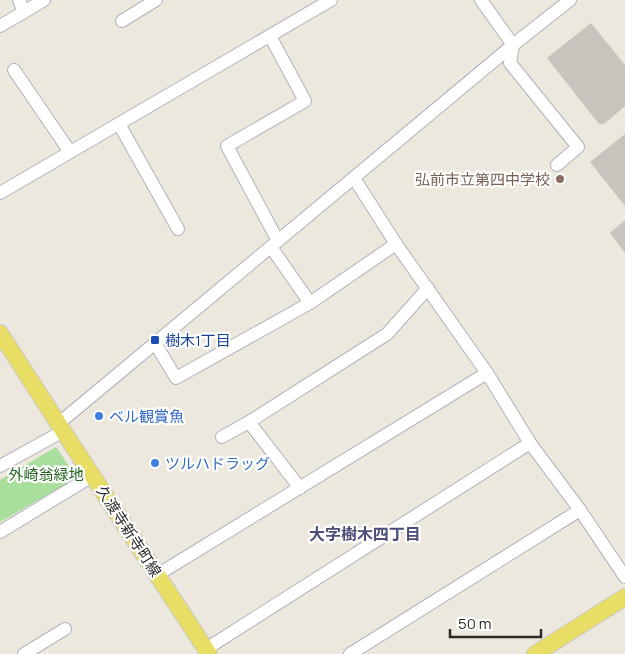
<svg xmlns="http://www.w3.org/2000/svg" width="625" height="654" viewBox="0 0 625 654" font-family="Manrope,'Noto Sans JP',sans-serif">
  <rect width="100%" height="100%" fill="#ece8dd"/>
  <!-- green -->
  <path fill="#a9df9c" d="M 56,447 L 77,478 L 0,522 L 0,480 Z"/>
  <!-- building -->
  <g fill="#c7c4bd">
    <path d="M 591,23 L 625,65 L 625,106 L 604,124 L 599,124 L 547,58 Z"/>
    <path d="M 625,134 L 625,206 L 590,162 Z"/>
    <path d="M 625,220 L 625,253 L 610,233 Z"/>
  </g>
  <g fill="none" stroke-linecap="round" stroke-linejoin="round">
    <!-- minor casing -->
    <g stroke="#b0b1bd" stroke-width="14">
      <g id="minor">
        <path d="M 19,0 L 24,12 L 44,0"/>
        <path d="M 481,0 L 513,45 L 510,63 L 578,147 L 557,165"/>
        <path d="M 122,21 L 156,0"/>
        <path d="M 0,26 L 24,12"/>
        <path d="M 270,36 L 305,101 L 227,146 L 278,241"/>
        <path d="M 14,70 L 70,152"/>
        <path d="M 119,124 L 178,229"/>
        <path d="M 354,178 L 396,244 L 487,373 L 530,443 L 580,510 L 625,577"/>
        <path d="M 0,193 L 331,0"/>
        <path d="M 271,247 L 310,303 L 396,244"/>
        <path d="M 155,343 L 176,378 L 310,303"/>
        <path d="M 249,422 L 300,488"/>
        <path d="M 58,424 L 513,45 L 570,0"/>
        <path d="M 222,437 L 249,422 L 387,334 L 428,288"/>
        <path d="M 0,466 L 56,435 L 63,431"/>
        <path d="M 0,532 L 92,476"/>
        <path d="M 157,575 L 487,373"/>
        <path d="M 206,649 L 530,443"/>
        <path d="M 24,654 L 65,629"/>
        <path d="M 350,654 L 580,510"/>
      </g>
    </g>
    <!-- major casing -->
    <g stroke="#c8c8c8" stroke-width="18">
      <g id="major">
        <path d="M 0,333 L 67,437 L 209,654"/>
        <path d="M 535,654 L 625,597"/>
      </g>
    </g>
    <!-- minor -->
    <use href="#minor" stroke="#fff" stroke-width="12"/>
    <!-- major -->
    <use href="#major" stroke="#e9de65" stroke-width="16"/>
  </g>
  <!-- markers -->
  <circle fill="#8d6e63" stroke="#fff" stroke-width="2" cx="560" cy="179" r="5"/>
  <rect fill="#1a4fb4" stroke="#fff" stroke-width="2" x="150" y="335" width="10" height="10" rx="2.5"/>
  <g fill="#3f7fe0" stroke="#fff" stroke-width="2">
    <circle cx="99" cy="416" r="5"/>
    <circle cx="155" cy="463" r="5"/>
  </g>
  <g text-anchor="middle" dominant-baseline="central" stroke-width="4.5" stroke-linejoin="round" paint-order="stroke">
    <!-- education labels -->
    <g font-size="15" fill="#785e54" stroke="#fff" text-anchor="end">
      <text x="550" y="179">弘前市立第四中学校</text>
    </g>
    <!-- transit labels -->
    <g font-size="15" fill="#164399" stroke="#fff" text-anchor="start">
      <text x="165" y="340">樹木1丁目</text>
    </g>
    <!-- shop labels -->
    <g font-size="15" fill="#366cbe" stroke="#fff" text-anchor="start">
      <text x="109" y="416">ベル観賞魚</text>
      <text x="165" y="463">ツルハドラッグ</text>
    </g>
    <!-- park labels -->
    <g font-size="15" fill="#22641e" stroke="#fff">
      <text x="46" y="474">外崎翁緑地</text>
    </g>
    <!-- street labels -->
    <g font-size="15" fill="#2a2a2a" stroke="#fff">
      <text transform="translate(129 531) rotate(57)">久渡寺新寺町線</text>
    </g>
    <!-- neighbourhood labels -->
    <g font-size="16" font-weight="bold" fill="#4d4e79" stroke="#fff">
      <text x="365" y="534">大字樹木四丁目</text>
    </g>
  </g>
  <!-- scale -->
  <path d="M450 629v8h91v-8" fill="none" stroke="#2a2a2a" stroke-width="2.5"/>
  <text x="458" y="629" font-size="15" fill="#2a2a2a" stroke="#ffffff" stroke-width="4" paint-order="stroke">50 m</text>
</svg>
